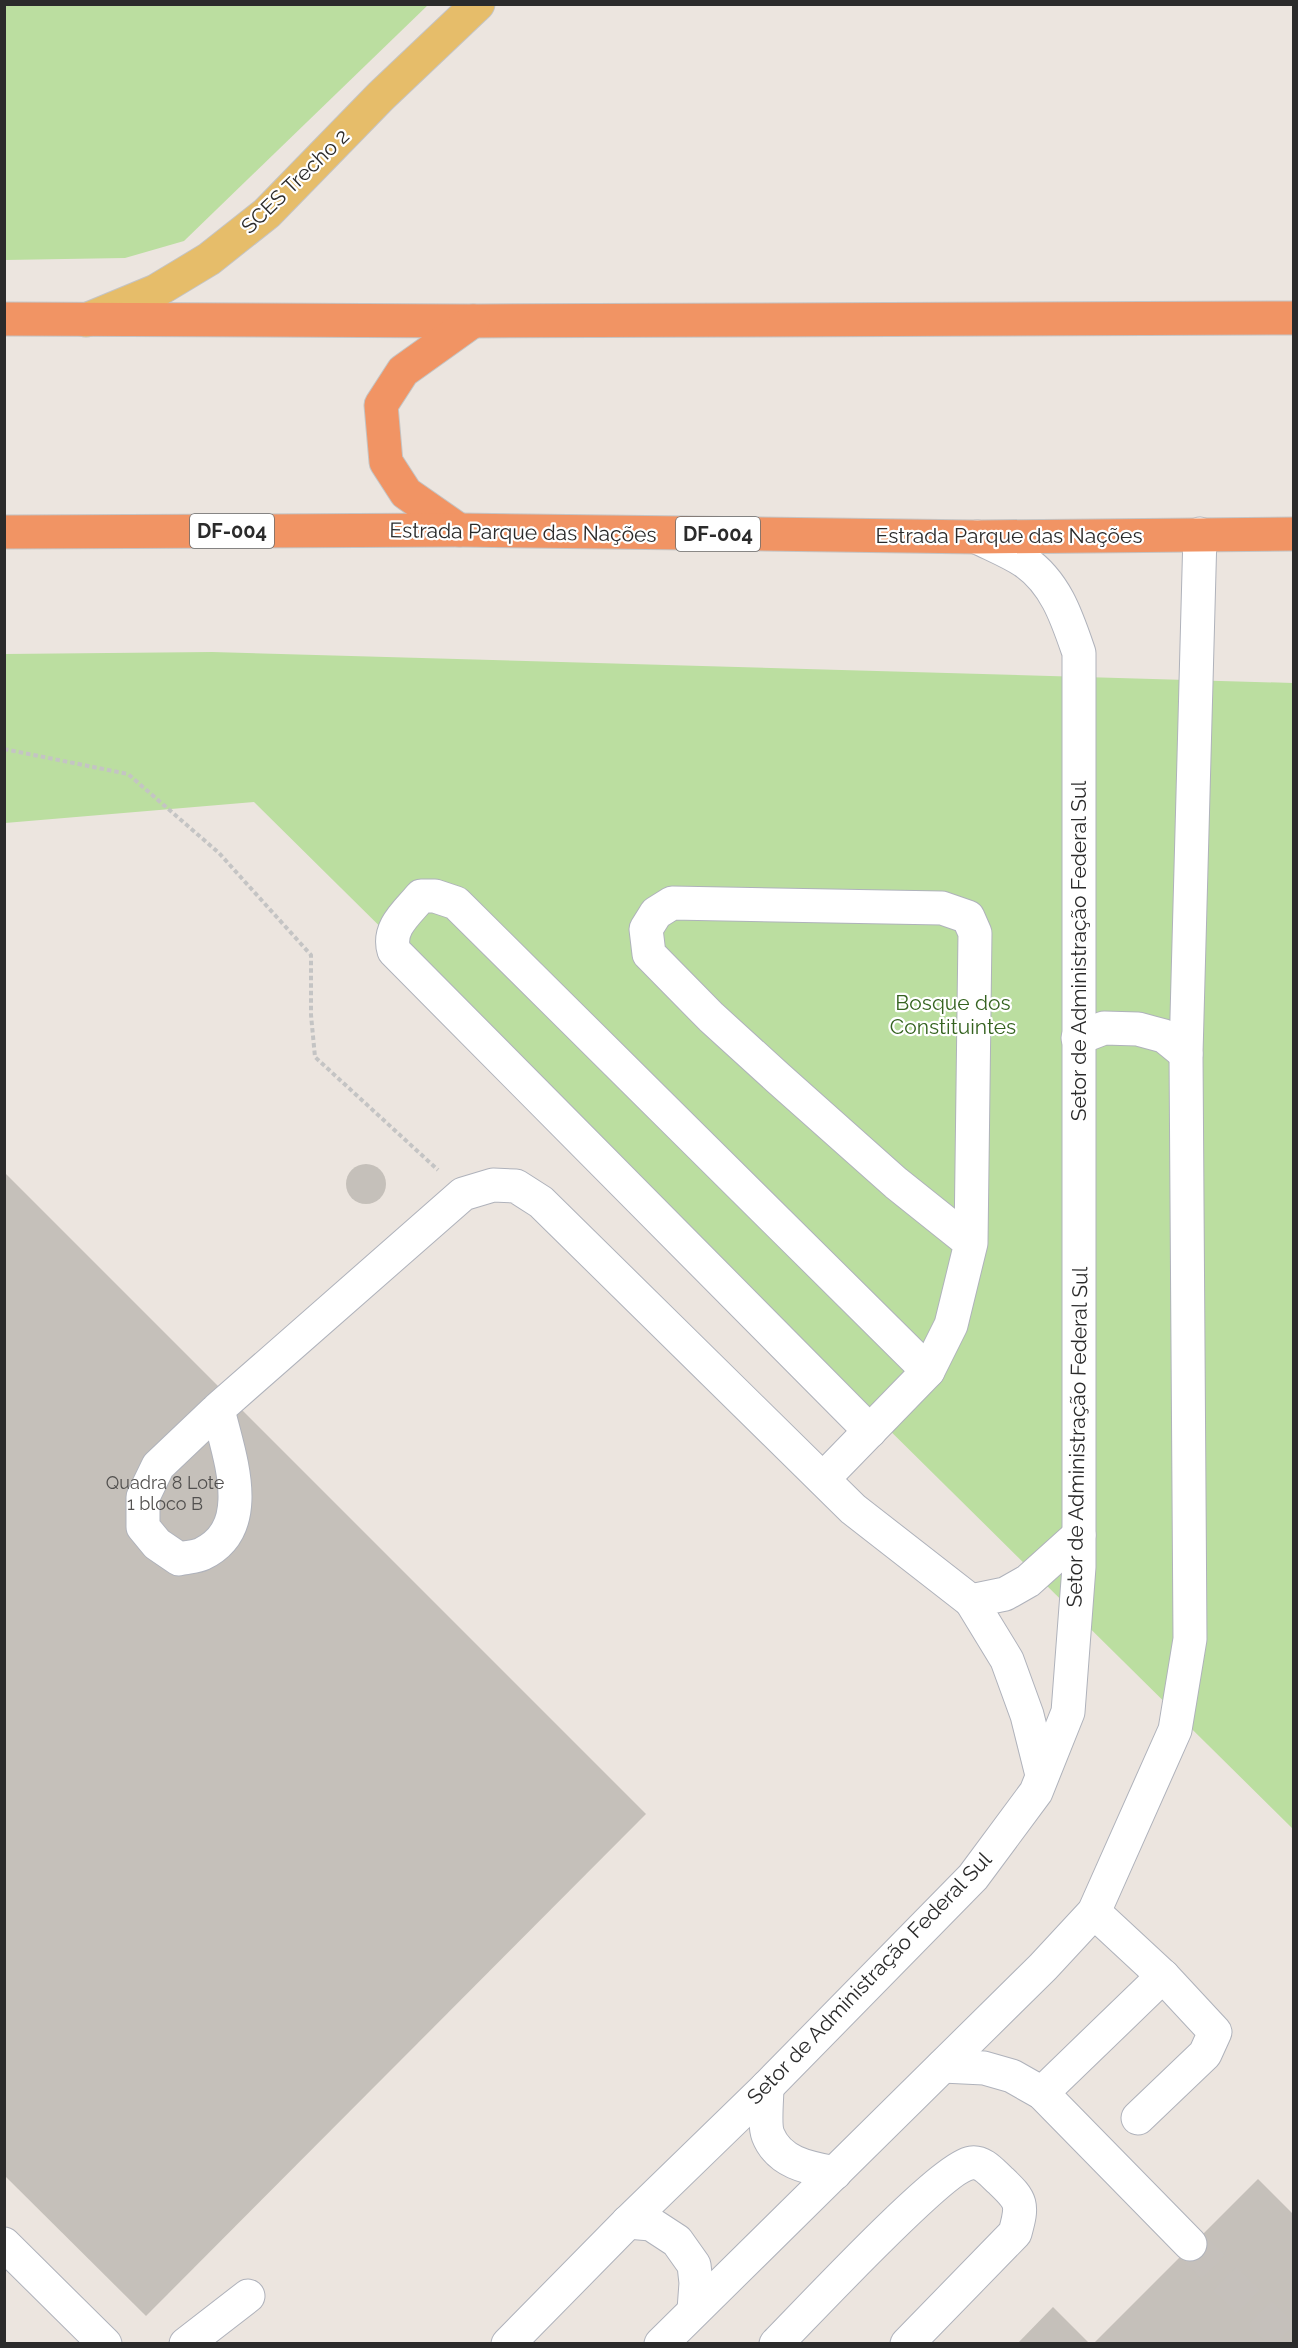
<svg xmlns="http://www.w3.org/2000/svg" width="1298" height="2348" viewBox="0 0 1298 2348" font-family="Raleway,sans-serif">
  <rect width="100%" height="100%" fill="#ece5df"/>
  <!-- green -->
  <g fill="#bbdea0">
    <path d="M 4,5 L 5,4 L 428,5 L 184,241 L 125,258 L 5,260 Z"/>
    <path d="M 212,652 L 1293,683 L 1293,1829 L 254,802 L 5,823 L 5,654 Z"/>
  </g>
  <!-- building -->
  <g fill="#c5c0ba">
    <circle cx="366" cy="1184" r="20"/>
    <path d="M 4,1172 L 646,1814 L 146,2316 L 4,2175 Z"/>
    <path d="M 1258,2179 L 1294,2215 L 1294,2344 L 1093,2344 Z"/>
    <path d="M 1053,2307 L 1090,2344 L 1017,2344 Z"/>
  </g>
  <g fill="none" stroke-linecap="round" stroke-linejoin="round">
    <!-- minor-tunnel -->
    <path stroke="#c5c0bb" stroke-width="33" stroke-dasharray="33 16" stroke-linecap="butt" d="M 1190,2244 L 1291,2344"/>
    <!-- minor casing -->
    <g stroke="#afb2bb" stroke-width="35">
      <g id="minor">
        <path d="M 1078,1038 L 1104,1028 L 1138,1029 L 1164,1036 L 1186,1054"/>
        <path d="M 218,1409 C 228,1454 258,1527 202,1554 C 196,1557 186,1557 179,1559 L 157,1544 L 143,1527 L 143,1497 L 158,1466 L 218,1409 L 463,1194 L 493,1185 L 516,1186 L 541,1202 L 853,1509 L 971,1601"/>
        <path d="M 870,1431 L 394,951 C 387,928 407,913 421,896 L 435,896 L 456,903 L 928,1371"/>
        <path d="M 823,1479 L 928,1371 L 951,1325 L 971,1243 L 975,933 L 968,917 L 942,908 L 672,903 L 656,913 L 646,929 L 649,954 L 711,1017 L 778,1078 L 896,1183 L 971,1243"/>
        <path d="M 1042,1775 L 1027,1715 L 1007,1660 L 971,1601 L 1005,1594 L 1028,1581 L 1079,1535"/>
        <path d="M 1094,1912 L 1163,1976 L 1215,2032 L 1205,2054 L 1138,2118"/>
        <path d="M 943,2066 L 984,2068 L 1012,2076 L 1042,2093 L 1190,2244"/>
        <path d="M 767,2087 C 767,2098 764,2125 768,2135 C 779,2163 809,2168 835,2173"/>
        <path d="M 1042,2093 L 1163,1976"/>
        <path d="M 628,2222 L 651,2224 L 677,2241 L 694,2265 L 696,2283 L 694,2310"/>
        <path d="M 4,2244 L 105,2344"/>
        <path d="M 186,2344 L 248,2296"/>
        <path d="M 508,2344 L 628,2222 L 767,2087 L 973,1877 L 1036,1792 L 1068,1712 L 1079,1567 L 1079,653 C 1067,618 1056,583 1024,561 C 1010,552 993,545 977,537"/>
        <path d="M 661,2344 L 1043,1967 L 1094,1912 L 1175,1730 L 1190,1639 L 1186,1054 L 1200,534"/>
        <path d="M 776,2344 C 805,2315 942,2167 971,2163 C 983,2161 992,2173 1001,2181 C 1022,2201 1023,2204 1015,2233 L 907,2344"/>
      </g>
    </g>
    <!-- major casing -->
    <g stroke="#c4c4c4" stroke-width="35">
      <path id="major" d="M 86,320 L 156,291 L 209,259 L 267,213 L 381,96 L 478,4"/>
    </g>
    <!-- highway casing -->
    <g stroke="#c4c4c4" stroke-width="35">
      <g id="highway">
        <path d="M 4,319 L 473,321 L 1294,318"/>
        <path d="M 459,530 L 406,493 L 386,462 L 381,405 L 403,371 L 473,321"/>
        <path d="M 4,532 L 459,530 L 977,537 L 1294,534"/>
      </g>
    </g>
    <!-- path -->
    <path stroke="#c4c4c4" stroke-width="4" stroke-dasharray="4.5 3" stroke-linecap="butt" d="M 4,749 L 128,774 L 219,853 L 311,955 L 311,1015 L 315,1057 L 438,1170"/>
    <!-- minor -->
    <use href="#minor" stroke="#fff" stroke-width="33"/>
    <!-- major -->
    <use href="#major" stroke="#e6bd6a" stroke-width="33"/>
    <!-- highway -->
    <use href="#highway" stroke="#f19464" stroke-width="33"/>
  </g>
  <g text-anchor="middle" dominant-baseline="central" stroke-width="4.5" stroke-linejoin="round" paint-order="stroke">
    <!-- number labels -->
    <g font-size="18" fill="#52504f">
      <text x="165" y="1482">Quadra 8 Lote<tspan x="165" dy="21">1 bloco B</tspan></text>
    </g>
    <!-- shield labels -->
    <g fill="#fff" stroke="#6b6b6b" stroke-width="1.5">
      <rect x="190" y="514" width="84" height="34" rx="4.5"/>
      <rect x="676" y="517" width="84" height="34" rx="4.5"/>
    </g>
    <g font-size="20" font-weight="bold" fill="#2b2b2b">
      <text x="232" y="531">DF-004</text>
      <text x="718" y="534">DF-004</text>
    </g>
    <!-- street labels -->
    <g font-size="21" fill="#2b2b2b" stroke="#fff">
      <text transform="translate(295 181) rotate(-44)">SCES Trecho 2</text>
      <text transform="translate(523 532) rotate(1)">Estrada Parque das Nações</text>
      <text x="1009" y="535">Estrada Parque das Nações</text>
      <text transform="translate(1078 951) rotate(-90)">Setor de Administração Federal Sul</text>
      <text transform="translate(1077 1437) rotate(-89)">Setor de Administração Federal Sul</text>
      <text transform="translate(869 1978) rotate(-46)">Setor de Administração Federal Sul</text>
    </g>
    <!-- park labels -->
    <g font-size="21" fill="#356320" stroke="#fff">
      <text x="953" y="1002">Bosque dos<tspan x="953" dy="24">Constituintes</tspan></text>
    </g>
  </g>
  <!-- border -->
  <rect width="1298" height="2348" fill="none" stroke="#2b2b2b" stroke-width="12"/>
</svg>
